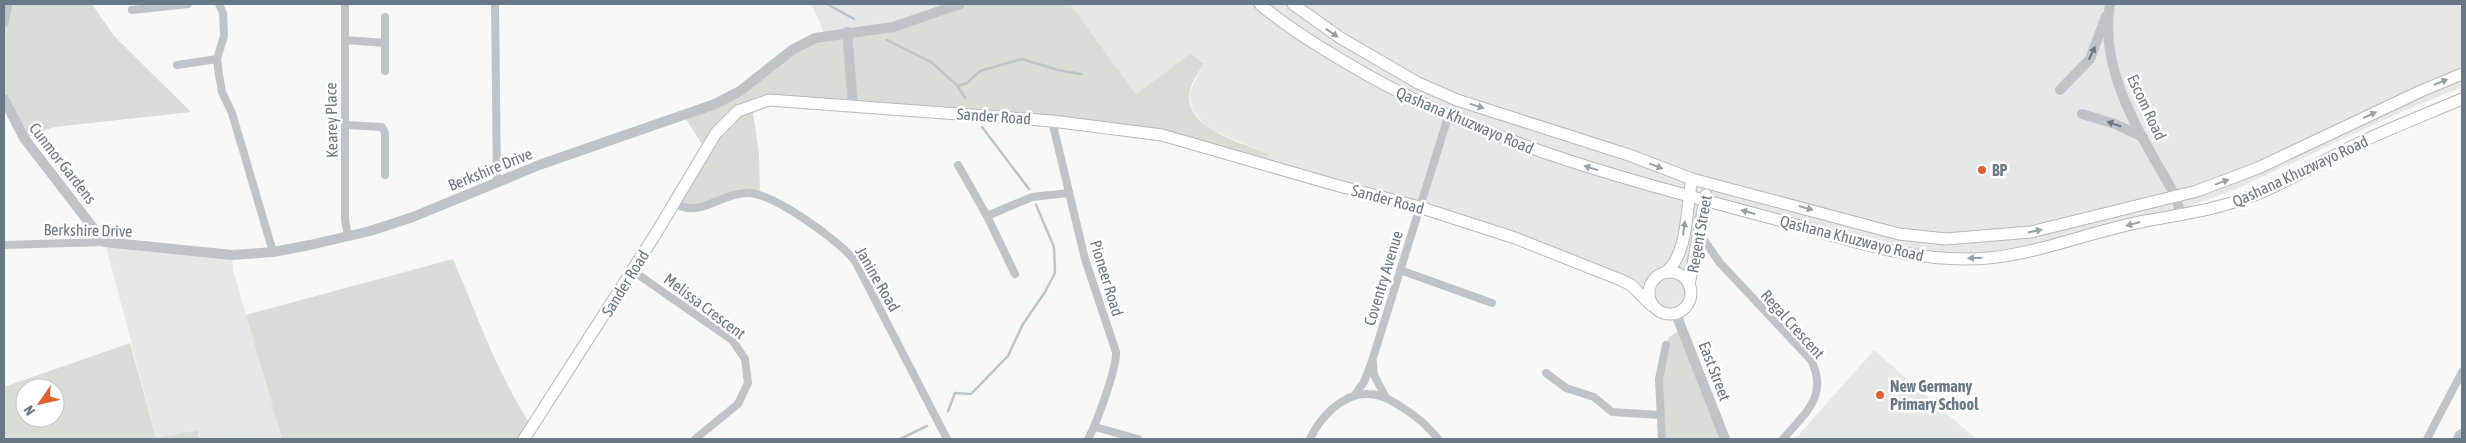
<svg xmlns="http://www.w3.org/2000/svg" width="2466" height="443" viewBox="0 0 2466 443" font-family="'Asap Condensed',sans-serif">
  <rect width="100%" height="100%" fill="#f8f8f6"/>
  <!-- built -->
  <g fill="#e6e7e7">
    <path d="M 811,4 L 963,4 L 908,24 L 826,36 Z"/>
    <path d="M 1070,4 L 2462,4 L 2462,87 L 2401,112 L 2234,190 L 2179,210 L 2011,254 L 1927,256 L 1706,200 L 1682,329 L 1675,315 L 1619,280 L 1515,238 L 1263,165 L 1269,154 L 1209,129 L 1193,111 L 1189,93 L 1204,63 L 1191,53 L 1136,94 Z"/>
    <path d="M 105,242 L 232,255 L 233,270 L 282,439 L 198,439 L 198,430 L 156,438 Z"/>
    <path d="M 1874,350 L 1976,439 L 1795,439 Z"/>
  </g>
  <!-- green -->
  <g fill="#d8ddd5" fill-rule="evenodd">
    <path d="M 7,4 L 92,4 L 114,36 L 191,112 L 54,127 L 24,138 L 4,98 L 4,24 Z"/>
    <path d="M 963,4 L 1070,4 L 1136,94 L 1191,53 L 1204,64 C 1198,73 1190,84 1189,95 C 1186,129 1245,144 1269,154 L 1263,165 L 1162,136 L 791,100 L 752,105 L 759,154 L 760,195 L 753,193 L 697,208 L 674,203 L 706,150 L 683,115 L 714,104 L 807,42 L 868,31 Z"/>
    <path d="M 453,259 C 477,315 498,376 532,427 L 524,439 L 282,439 L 246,315 Z"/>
    <path d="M 1682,329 L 1725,439 L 1662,439 L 1659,379 L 1669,337 Z"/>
    <path d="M 130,343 L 156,438 L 198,430 L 198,439 L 4,439 L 4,387 ZM 25,388 L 55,388 L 55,418 L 25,418 Z"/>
  </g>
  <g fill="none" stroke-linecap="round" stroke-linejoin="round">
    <!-- stream -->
    <g stroke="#bbc5ca" stroke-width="2.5">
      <path d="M 827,4 L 854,19"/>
      <path d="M 887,40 L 931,62 L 958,86 L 967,83 L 980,71 L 1022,59 L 1058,70 L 1081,74"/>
      <path d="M 958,87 L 965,98"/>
      <path d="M 982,127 L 1029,189"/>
      <path d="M 948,411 L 955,393 L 971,394 L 1008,356 L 1023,324 L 1045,292 L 1055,273 L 1054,247 L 1036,205"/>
      <path d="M 900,439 L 927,426"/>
    </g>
    <!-- river -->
    <path stroke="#bbc5ca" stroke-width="16" d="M 2461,439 L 2462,437"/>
    <!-- secondary casing -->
    <g stroke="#b4b9be" stroke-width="13">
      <g id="secondary">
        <path d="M 1260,4 C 1285,26 1316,45 1345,62 C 1476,141 1621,178 1767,217 C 1838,236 1914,265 1988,258 C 2042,253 2092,231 2145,221 C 2184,214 2220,209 2257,194 C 2291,180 2323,161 2355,145 C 2390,128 2427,114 2462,99"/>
        <path d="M 1293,4 L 1339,37 L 1418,83 L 1457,100 L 1629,155 L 1692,179 L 1899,234 L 1946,239 L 2031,232 L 2197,191 L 2258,168 L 2421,91 L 2462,74"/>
        <circle cx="1670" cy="293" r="21"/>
        <path d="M 1666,272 C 1689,253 1686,207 1692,179"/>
        <path d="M 1689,285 L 1706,195"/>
        <path d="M 524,439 L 655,235 L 716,133 L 738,111 L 769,100 L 1052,121 L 1162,135 L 1339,186 L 1419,207 L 1515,238 L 1621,280 L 1631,285 L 1651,305"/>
      </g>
    </g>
    <!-- minor -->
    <g stroke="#bfc4c8" stroke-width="8">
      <path d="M 219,4 L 223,13 L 224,36 L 217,59 L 219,75 L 222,92 L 232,113 L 273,252"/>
      <path d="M 345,4 L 345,220 L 348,236"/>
      <path d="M 495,4 L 497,182"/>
      <path d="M 132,10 L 188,4"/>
      <path d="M 345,40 L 385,43"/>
      <path d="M 177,65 L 217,59"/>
      <path d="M 385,71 L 385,17"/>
      <path d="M 1052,121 L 1085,259 L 1116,352 C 1117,368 1096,425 1088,439"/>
      <path d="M 346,125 L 382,127 L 385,133 L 385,175"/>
      <path d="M 958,165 L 987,216 L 1015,274"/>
      <path d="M 674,203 C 700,219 720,193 747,193 C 772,192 840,241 855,261 L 947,439"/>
      <path d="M 987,216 L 1032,197 L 1069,193"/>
      <path d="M 1699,233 L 1720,263 L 1811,360 C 1829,396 1805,413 1783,439"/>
      <path d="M 4,245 L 104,242"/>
      <path d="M 1400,270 L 1492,303"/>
      <path d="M 633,271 L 732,340 L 745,359 L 748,383 L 738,404 L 695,439"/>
      <path d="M 1373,363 L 1374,375 L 1386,398"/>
      <path d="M 1546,373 L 1566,388 L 1594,397 L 1612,412 L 1660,415"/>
      <path d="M 1354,396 L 1364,382 L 1372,361 L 1448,117"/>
      <path d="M 1095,427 L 1138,439"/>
      <path d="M 1310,439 C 1319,419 1343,392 1368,394 C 1382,394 1392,401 1403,408 C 1416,416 1429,427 1438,439"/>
      <path d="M 1662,439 L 1659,379 L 1666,345"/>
      <path d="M 2427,439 L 2462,372"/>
    </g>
    <!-- tertiary -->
    <g stroke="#bfc4c8" stroke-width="10">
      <path d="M 2110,4 C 2098,74 2144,139 2176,197 L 2181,216"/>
      <path d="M 4,22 L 7,4"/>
      <path d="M 847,32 L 853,105"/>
      <path d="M 2060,90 L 2090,59 L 2106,16"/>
      <path d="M 4,99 L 24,138 L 104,242 L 232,255 L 273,252 L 310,245 L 370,231 L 413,217 L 539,165 L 715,104 L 740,91 L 792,50 L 815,38 L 893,27 L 960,4"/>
      <path d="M 2082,114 L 2115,124 L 2143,137"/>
      <path d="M 1676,314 L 1725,439"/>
    </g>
    <!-- secondary -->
    <use href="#secondary" stroke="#fff" stroke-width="11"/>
  </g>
  <!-- one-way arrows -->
  <defs><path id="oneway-solid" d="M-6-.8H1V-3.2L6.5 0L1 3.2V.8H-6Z" transform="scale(1.25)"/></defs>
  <g fill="#95a0aa">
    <use href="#oneway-solid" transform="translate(1332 33) rotate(34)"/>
    <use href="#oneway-solid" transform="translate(2441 82) rotate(-22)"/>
    <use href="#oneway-solid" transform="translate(1477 106) rotate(18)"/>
    <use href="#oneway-solid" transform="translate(2370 115) rotate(-25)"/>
    <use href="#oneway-solid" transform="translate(1656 166) rotate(21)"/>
    <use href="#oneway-solid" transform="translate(1591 168) rotate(-163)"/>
    <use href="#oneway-solid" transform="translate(2222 182) rotate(-20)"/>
    <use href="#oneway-solid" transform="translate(1806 208) rotate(16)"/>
    <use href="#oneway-solid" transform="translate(1748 212) rotate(-165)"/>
    <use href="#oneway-solid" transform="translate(2133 224) rotate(165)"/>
    <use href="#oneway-solid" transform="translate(1684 228) rotate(-82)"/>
    <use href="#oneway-solid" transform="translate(2035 231) rotate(-12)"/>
    <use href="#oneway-solid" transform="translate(1975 258) rotate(179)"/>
  </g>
  <g fill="#687886">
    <use href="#oneway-solid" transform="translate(2092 53) rotate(-65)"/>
    <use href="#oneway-solid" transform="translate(2114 124) rotate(-161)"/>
  </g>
  <!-- markers -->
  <g fill="#df6030" stroke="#fff" stroke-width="2">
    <circle cx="1982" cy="170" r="5"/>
    <circle cx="1880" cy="395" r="5"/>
  </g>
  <g text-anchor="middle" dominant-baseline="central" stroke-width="5" stroke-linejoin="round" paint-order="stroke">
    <!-- street labels -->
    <g font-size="16" fill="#687886" stroke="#fff">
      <text transform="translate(2147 107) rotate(65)">Escom Road</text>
      <text transform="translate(994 116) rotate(4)">Sander Road</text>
      <text transform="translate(331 120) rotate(-91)">Kearey Place</text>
      <text transform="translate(1465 120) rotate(23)">Qashana Khuzwayo Road</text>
      <text transform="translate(63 163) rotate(52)">Cunmor Gardens</text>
      <text transform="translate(490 169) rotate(-22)">Berkshire Drive</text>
      <text transform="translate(2300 171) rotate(-25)">Qashana Khuzwayo Road</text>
      <text transform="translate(1388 199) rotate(15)">Sander Road</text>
      <text transform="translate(88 230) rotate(1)">Berkshire Drive</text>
      <text transform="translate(1699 234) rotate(-80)">Regent Street</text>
      <text transform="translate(1852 238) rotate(14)">Qashana Khuzwayo Road</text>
      <text transform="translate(1107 278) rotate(73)">Pioneer Road</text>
      <text transform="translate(1383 278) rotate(-73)">Coventry Avenue</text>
      <text transform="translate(878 279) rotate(60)">Janine Road</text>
      <text transform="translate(625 283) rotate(-58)">Sander Road</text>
      <text transform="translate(705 306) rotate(37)">Melissa Crescent</text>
      <text transform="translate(1793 324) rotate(48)">Regal Crescent</text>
      <text transform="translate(1715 371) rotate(69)">East Street</text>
    </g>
    <!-- poi labels -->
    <g font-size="16" font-weight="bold" fill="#687886" stroke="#fff" text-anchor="start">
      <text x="1992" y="170">BP</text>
      <text x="1890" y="386">New Germany<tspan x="1890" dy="18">Primary School</tspan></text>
    </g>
  </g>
  <!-- border -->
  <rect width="2466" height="443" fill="none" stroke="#687886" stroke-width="10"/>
  <!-- north arrow -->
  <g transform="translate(40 403) rotate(236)"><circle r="24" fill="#ffffff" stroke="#c3c9cf"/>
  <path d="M0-4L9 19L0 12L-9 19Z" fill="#df6030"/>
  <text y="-8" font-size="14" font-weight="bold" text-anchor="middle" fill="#687886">N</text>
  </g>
</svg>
